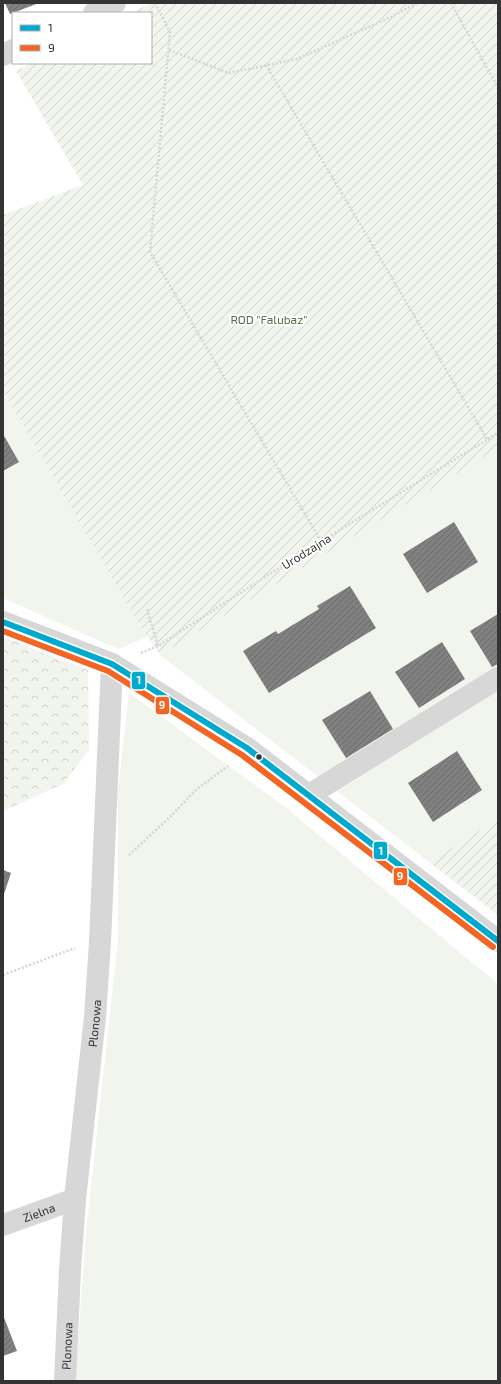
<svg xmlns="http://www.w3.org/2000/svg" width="501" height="1384" viewBox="0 0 501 1384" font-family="'Exo 2',sans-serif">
  <defs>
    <pattern id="forest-crowns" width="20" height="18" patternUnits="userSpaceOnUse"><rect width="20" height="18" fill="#f1f5ed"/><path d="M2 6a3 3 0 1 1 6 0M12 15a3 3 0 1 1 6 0" fill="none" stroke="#cfd2cc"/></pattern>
    <pattern id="garden-furrows" width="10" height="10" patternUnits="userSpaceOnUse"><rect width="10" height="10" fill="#f1f5ed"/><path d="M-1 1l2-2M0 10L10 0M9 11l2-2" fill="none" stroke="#cfd2cc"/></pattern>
    <pattern id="building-hatch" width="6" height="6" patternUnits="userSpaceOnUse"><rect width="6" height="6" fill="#818181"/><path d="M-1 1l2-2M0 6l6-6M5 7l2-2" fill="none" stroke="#6a6a6a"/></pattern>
  </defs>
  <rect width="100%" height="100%" fill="#fff"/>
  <!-- grass -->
  <g fill="#f1f5ed">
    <path d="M 3,390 L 147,637 L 118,649 L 3,598 Z"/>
    <path d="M 498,448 L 498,819 L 429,862 L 160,655 Z"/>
    <path d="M 129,693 L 285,807 L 498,984 L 498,1381 L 75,1381 L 86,1233 L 118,940 L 118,789 Z"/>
  </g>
  <!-- forest -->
  <path fill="url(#forest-crowns)" d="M 3,637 L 88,670 L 89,750 L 63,784 L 3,811 Z"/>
  <!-- garden -->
  <g fill="url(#garden-furrows)">
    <path d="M 151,3 L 498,3 L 498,448 L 160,655 L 142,629 L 3,391 L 3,215 L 83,185 L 16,71 L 32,63 L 151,63 L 151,13 L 131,13 Z"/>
    <path d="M 498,819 L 498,915 L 429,862 Z"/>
  </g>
  <!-- building -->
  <g fill="url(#building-hatch)">
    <path d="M 5,3 L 39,3 L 10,14 Z"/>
    <path d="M 3,434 L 19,462 L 3,471 Z"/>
    <path d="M 454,522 L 478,562 L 427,593 L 403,554 Z"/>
    <path d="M 350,586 L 376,628 L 269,693 L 243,651 L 276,631 L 278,634 L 319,609 L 317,606 Z"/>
    <path d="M 498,614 L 498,664 L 492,667 L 470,631 Z"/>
    <path d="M 442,642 L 465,679 L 419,708 L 395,672 Z"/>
    <path d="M 370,691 L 393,729 L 346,758 L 322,720 Z"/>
    <path d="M 457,751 L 482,790 L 433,822 L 408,783 Z"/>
    <path d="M 3,870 L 11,873 L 3,897 Z"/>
    <path d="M 3,1315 L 17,1351 L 3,1356 Z"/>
  </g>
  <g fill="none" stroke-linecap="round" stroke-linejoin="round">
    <!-- path -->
    <g stroke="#d6d6d6" stroke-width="2.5" stroke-dasharray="2 2" stroke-linecap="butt">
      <path d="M 155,3 L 170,32 L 150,252 L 321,541"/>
      <path d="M 451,3 L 498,88"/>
      <path d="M 169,50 L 229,73 L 297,59 L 391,17 L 417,3"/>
      <path d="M 266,65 L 487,439"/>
      <path d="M 147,609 L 158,646"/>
      <path d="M 141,653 L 158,646 L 307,550 L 498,433"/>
      <path d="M 129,855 L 169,818 L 197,789 L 228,766"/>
      <path d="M 3,975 L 75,948"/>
    </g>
    <!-- street -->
    <g stroke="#d7d7d7" stroke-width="22">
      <path d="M 94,13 L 115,3"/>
      <path d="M 3,55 L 13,50"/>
      <path d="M 3,622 L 112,664 L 247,748 L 498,941"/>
      <path d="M 309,795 L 498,678"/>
      <path id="s1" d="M 3,1225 L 75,1199"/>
      <path id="s2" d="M 65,1381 L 70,1270 L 75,1199 L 95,1017 L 100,942 L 112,664"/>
    </g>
    <!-- bus-1 casing -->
    <g stroke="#fff" stroke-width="9">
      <path id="bus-1" d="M 3,622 L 112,664 L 247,748 L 498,941"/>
    </g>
    <!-- bus-2 casing -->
    <g stroke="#fff" stroke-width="9">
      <path id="bus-2" d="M 3,631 L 108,671 L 242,755 L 493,947"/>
    </g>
    <!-- bus-1 -->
    <use href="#bus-1" stroke="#00a9ce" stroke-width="6"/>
    <!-- bus-2 -->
    <use href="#bus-2" stroke="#f26522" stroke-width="6"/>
  </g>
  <!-- markers -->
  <circle fill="#333" stroke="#fff" stroke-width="1.5" cx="259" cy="757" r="3.5"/>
  <g text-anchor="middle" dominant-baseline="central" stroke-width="4" stroke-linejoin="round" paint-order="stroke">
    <!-- park labels -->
    <g font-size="12" fill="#56703f" stroke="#fff">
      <text x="269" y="319">ROD "Falubaz"</text>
    </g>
    <!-- street labels -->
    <g font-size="12" fill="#333" stroke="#fff">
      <text transform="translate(306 551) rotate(-32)">Urodzajna</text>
      <text stroke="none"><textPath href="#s2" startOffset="359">Plonowa</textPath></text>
      <text stroke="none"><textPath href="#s1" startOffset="38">Zielna</textPath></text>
      <text stroke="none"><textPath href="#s2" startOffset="35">Plonowa</textPath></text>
    </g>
  </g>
  <g stroke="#fff" stroke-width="1.5">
    <rect x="131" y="671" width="15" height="19" rx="4" fill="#00a9ce"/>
    <rect x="155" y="696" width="15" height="19" rx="4" fill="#f26522"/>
    <rect x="373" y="841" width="15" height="19" rx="4" fill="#00a9ce"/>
    <rect x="393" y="867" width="15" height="19" rx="4" fill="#f26522"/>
  </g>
  <g font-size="11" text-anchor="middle" font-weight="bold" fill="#fff">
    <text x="139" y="684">1</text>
    <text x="162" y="709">9</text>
    <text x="381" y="855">1</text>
    <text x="400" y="880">9</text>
  </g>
  <!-- border -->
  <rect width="501" height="1384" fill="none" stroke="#333333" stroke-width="8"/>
  <!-- legend -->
  <rect x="12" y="12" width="140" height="52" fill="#ffffff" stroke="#adadad"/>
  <rect x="20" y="25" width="20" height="6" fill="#00a9ce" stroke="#adadad"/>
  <text x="48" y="32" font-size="12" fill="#333333">1</text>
  <rect x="20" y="45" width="20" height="6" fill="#f26522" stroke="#adadad"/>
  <text x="48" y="52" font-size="12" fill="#333333">9</text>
</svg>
